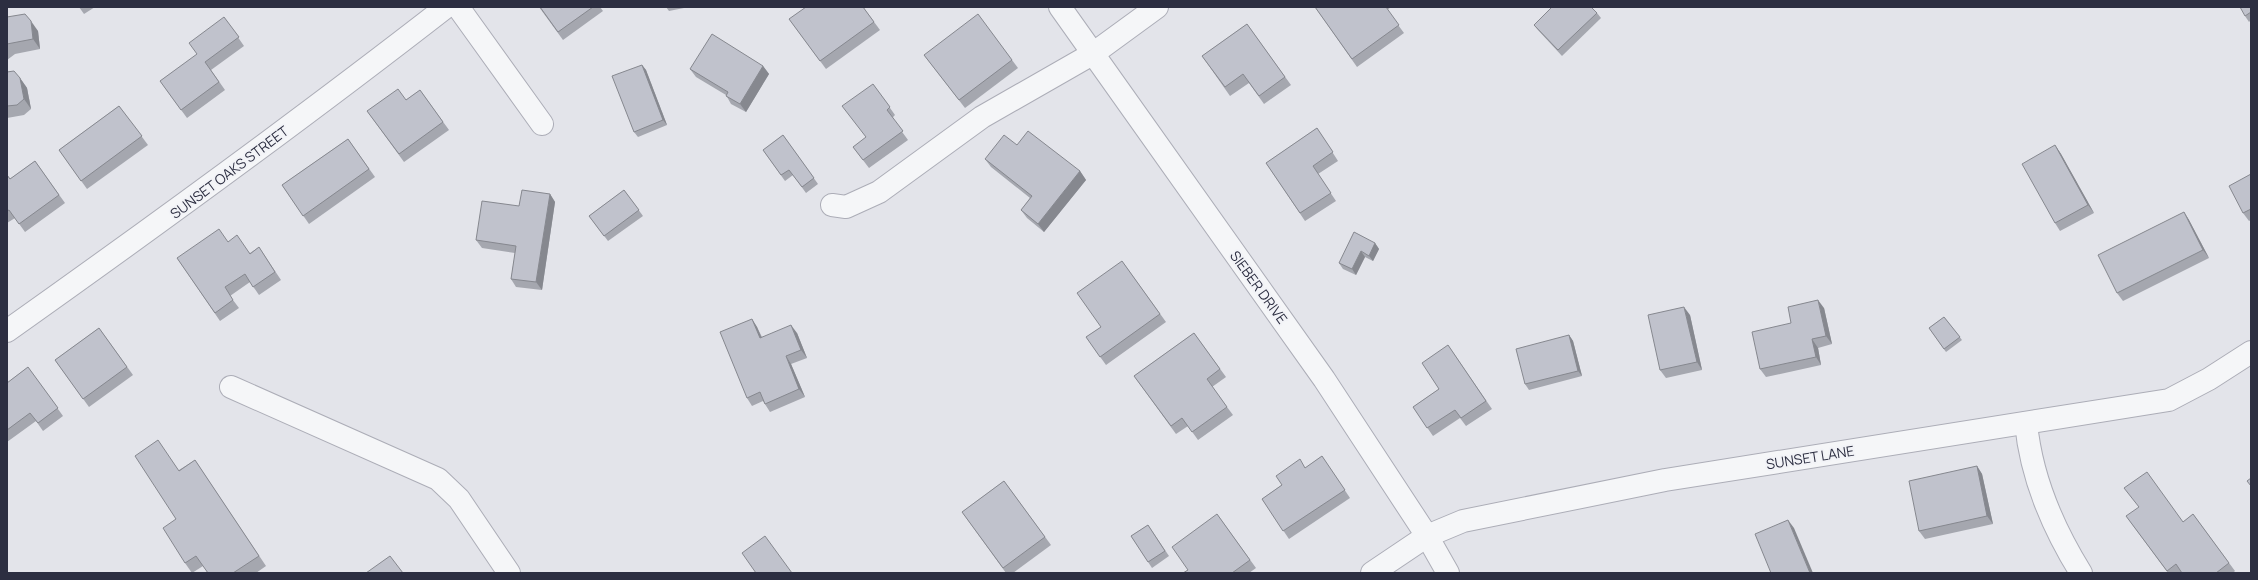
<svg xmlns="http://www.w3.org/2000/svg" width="2258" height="580" viewBox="0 0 2258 580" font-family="Manrope,sans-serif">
  <rect width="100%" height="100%" fill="#e3e4ea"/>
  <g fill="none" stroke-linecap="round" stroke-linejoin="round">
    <!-- minor casing -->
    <g stroke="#acadb7" stroke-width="24">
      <g id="minor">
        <path d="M 458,7 L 542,124"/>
        <path d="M 1060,7 L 1324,379 L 1427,536 L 1448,573"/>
        <path d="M 832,205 L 846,207 L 879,192 L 982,117 L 1094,53 L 1157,7"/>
        <path d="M 7,331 C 155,226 302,119 446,7"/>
        <path d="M 231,387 L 438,479 L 459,499 L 509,573"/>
        <path d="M 2026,423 C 2031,476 2053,528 2081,573"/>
        <path d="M 1372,573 L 1427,536 L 1463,521 L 1665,480 L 2169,400 L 2209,379 L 2251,352"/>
      </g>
    </g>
    <!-- minor -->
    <use href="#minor" stroke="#f5f6f8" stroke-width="22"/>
  </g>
  <!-- wall -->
  <g fill="#a5a7af">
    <path d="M 79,7 L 95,7 L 84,14 Z"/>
    <path d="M 539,7 L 600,7 L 603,11 L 563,40 Z"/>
    <path d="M 666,7 L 689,7 L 669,11 Z"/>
    <path d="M 863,7 L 880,30 L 826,69 L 789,19 Z"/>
    <path d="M 1315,7 L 1391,7 L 1387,10 L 1404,33 L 1357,67 Z"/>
    <path d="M 2251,7 L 2251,20 L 2249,22 L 2245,16 Z"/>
    <path d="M 1597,13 L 1601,18 L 1562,56 L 1538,30 L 1534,25 Z"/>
    <path d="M 7,17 L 38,31 L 40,49 L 15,54 L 7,60 Z"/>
    <path d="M 224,17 L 244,46 L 211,70 L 225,90 L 187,118 L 160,81 L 197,55 Z"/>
    <path d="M 1247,24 L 1291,85 L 1264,104 L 1249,83 L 1230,96 L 1202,56 Z"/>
    <path d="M 924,55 L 1012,60 L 1018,68 L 965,108 Z"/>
    <path d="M 642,65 L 646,70 L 667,125 L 638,137 L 634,132 Z"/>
    <path d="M 763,66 L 769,74 L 746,112 L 731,104 L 726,95 L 696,77 L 690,69 Z"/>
    <path d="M 7,72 L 20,78 L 27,88 L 31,109 L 24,115 L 7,118 Z"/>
    <path d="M 873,84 L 895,115 L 892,118 L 908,140 L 869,168 L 853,147 L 866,138 Z"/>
    <path d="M 420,90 L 449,130 L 404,162 L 367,111 L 406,100 Z"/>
    <path d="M 119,106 L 148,145 L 87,189 L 59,150 Z"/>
    <path d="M 1317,128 L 1338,161 L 1318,174 L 1336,201 L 1305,221 L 1266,163 Z"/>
    <path d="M 783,135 L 818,184 L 806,193 L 793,175 L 785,181 L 763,150 Z"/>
    <path d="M 348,139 L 375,177 L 309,224 L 282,185 Z"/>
    <path d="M 1017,145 L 1080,171 L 1086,180 L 1044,232 L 1027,218 L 1021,210 L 1030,198 L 991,167 L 985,159 Z"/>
    <path d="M 2055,145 L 2061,154 L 2094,213 L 2060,231 L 2055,223 Z"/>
    <path d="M 35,161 L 65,203 L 25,232 L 15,218 L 7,223 L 7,175 L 10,179 Z"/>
    <path d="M 2251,174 L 2251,220 L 2249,221 L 2243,213 Z"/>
    <path d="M 624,190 L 643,216 L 608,241 L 589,216 Z"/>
    <path d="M 550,194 L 555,202 L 542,290 L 516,287 L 511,279 L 515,253 L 482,248 L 476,240 L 519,206 Z"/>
    <path d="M 2184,212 L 2189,220 L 2209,258 L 2123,301 L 2117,293 Z"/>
    <path d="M 228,242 L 250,253 L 259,247 L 281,280 L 259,295 L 250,282 L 230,296 L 239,308 L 220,321 L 177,258 Z"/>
    <path d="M 1375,243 L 1379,249 L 1373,261 L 1365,257 L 1356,275 L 1343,269 L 1339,263 Z"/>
    <path d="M 1122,261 L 1166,322 L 1106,365 L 1086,337 L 1101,327 Z"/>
    <path d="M 1824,308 L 1832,344 L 1818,348 L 1821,365 L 1766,377 L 1760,369 Z"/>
    <path d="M 1690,315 L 1702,370 L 1666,378 L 1660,370 Z"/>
    <path d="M 1944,317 L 1962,340 L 1946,352 L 1929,328 Z"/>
    <path d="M 752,319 L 757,327 L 762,337 L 797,333 L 807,358 L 791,364 L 805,397 L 770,412 L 763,401 L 752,406 L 747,398 Z"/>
    <path d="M 99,328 L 133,375 L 89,407 L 55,360 Z"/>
    <path d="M 1194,333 L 1226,377 L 1212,387 L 1233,415 L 1198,440 L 1188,426 L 1176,434 L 1134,376 Z"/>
    <path d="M 1569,335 L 1573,341 L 1582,376 L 1529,390 L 1525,384 Z"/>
    <path d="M 1448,345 L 1492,409 L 1466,426 L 1460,418 L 1433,436 L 1413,407 L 1439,389 Z"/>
    <path d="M 28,367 L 63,416 L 43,431 L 36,421 L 7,442 L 7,383 Z"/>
    <path d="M 1322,456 L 1350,498 L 1289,539 L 1262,499 Z"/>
    <path d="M 195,460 L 266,566 L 256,573 L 208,573 L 203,566 L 192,573 L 185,563 L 176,519 L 179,470 Z"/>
    <path d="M 1977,466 L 1982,474 L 1993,524 L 1925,539 L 1919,531 Z"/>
    <path d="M 1004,481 L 1051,545 L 1013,573 L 1006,573 L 962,512 Z"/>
    <path d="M 1217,514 L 1256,568 L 1249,573 L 1183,573 L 1188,570 Z"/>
    <path d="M 2193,514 L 2235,571 L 2233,573 L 2182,573 L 2182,572 L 2181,573 L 2168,573 L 2126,516 L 2183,522 Z"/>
    <path d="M 1148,525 L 1169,556 L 1152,568 L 1131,536 Z"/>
  </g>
  <!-- shaded-wall -->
  <g fill="#86888f">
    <path d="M 31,21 L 38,31 L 40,49 L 33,39 Z"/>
    <path d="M 642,65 L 646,70 L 667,125 L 663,120 Z"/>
    <path d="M 763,66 L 769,74 L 746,112 L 740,104 Z"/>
    <path d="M 20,78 L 27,88 L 31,109 L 24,99 Z"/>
    <path d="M 2055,145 L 2061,154 L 2094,213 L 2088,205 Z"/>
    <path d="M 1080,171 L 1086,180 L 1044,232 L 1038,224 Z"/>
    <path d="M 550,194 L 555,202 L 542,290 L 536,282 Z"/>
    <path d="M 2184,212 L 2189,220 L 2209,258 L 2203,250 Z"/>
    <path d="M 1375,243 L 1379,249 L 1373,261 L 1369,256 Z"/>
    <path d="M 1361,251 L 1365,257 L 1356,275 L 1352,269 Z"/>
    <path d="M 1818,300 L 1824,308 L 1832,344 L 1826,336 Z"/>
    <path d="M 1684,307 L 1690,315 L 1702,370 L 1697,362 Z"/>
    <path d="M 752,319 L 757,327 L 765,346 L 760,338 Z"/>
    <path d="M 791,325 L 797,333 L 807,358 L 801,350 Z"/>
    <path d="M 1569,335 L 1573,341 L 1582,376 L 1578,371 Z"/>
    <path d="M 1812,339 L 1818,348 L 1821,365 L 1816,357 Z"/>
    <path d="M 786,356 L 791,364 L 805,397 L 799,389 Z"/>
    <path d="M 1977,466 L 1982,474 L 1993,524 L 1987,516 Z"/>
    <path d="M 1788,520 L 1794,528 L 1813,573 L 1810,573 Z"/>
  </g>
  <!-- building -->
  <g fill="#c0c2cc" stroke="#86888f">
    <path d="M 540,7 L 593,7 L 558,32 Z"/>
    <path d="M 806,7 L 863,7 L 874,22 L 820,61 L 789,19 Z"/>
    <path d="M 1315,7 L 1386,7 L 1399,25 L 1352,59 Z"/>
    <path d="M 1552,7 L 1591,7 L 1597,13 L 1558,50 L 1534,25 Z"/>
    <path d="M 2240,7 L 2251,7 L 2251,12 L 2245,16 Z"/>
    <path d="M 25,14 L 31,21 L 33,39 L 7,44 L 7,17 Z"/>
    <path d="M 978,14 L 1012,60 L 959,100 L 924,55 Z"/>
    <path d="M 224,17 L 239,37 L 205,62 L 219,82 L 181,110 L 160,81 L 197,54 L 189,43 Z"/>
    <path d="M 1247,24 L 1285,77 L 1259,96 L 1243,74 L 1225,87 L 1202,56 Z"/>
    <path d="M 712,34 L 763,66 L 740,104 L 726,96 L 728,92 L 690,69 Z"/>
    <path d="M 642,65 L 663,120 L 634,132 L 612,76 Z"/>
    <path d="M 14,71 L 20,78 L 24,99 L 17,105 L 7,106 L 7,72 Z"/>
    <path d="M 873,84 L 890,107 L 887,110 L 903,131 L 863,160 L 853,147 L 866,137 L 842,106 Z"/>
    <path d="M 398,89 L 406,100 L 420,90 L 443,122 L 399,154 L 367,111 Z"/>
    <path d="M 119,106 L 142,136 L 81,181 L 59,150 Z"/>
    <path d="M 1317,128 L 1333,152 L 1313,166 L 1331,193 L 1300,213 L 1266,163 Z"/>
    <path d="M 1028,131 L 1080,171 L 1038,224 L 1021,210 L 1032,196 L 985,159 L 1004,135 L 1017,145 Z"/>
    <path d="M 783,135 L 814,178 L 802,187 L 789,170 L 781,175 L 763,150 Z"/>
    <path d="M 348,139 L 369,169 L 303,216 L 282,185 Z"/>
    <path d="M 2055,145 L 2088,205 L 2055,223 L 2022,164 Z"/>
    <path d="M 35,161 L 59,195 L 19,224 L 9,210 L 7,211 L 7,175 L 10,179 Z"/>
    <path d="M 2251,174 L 2251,209 L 2243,213 L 2229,186 Z"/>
    <path d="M 522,190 L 550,194 L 536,282 L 511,279 L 516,246 L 476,240 L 482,201 L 519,206 Z"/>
    <path d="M 624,190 L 639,210 L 604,236 L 589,216 Z"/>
    <path d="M 2184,212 L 2203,250 L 2117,293 L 2098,255 Z"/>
    <path d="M 219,229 L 228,242 L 237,235 L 250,254 L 259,247 L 275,272 L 253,287 L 245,274 L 225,287 L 233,300 L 215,313 L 177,258 Z"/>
    <path d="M 1354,232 L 1375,243 L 1369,256 L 1361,251 L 1352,269 L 1339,263 Z"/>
    <path d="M 1122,261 L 1160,314 L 1100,357 L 1086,337 L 1101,327 L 1077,293 Z"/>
    <path d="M 1818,300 L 1826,336 L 1812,339 L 1816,357 L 1760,369 L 1752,332 L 1791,323 L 1788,307 Z"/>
    <path d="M 1684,307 L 1697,362 L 1660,370 L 1648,315 Z"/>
    <path d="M 1944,317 L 1960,337 L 1944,349 L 1929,328 Z"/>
    <path d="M 752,319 L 760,338 L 791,325 L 801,350 L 786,356 L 799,389 L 765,404 L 760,392 L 747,398 L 720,332 Z"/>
    <path d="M 99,328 L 127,367 L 83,399 L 55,360 Z"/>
    <path d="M 1194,333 L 1220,369 L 1207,379 L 1227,407 L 1192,432 L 1182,418 L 1171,426 L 1134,376 Z"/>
    <path d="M 1569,335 L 1578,371 L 1525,384 L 1516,349 Z"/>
    <path d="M 1448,345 L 1486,401 L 1461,418 L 1455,410 L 1427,428 L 1413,407 L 1439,389 L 1422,363 Z"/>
    <path d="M 28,367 L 58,408 L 38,423 L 30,413 L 7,430 L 7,383 Z"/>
    <path d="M 158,440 L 179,471 L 195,460 L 259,556 L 233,573 L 208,573 L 196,556 L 185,563 L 163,528 L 176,519 L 135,456 Z"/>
    <path d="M 1322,456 L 1345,490 L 1283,531 L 1262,499 L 1282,485 L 1276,476 L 1300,459 L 1305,468 Z"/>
    <path d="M 1977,466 L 1987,516 L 1919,531 L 1909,481 Z"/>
    <path d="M 2147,472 L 2183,522 L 2193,514 L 2229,563 L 2216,573 L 2182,573 L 2176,564 L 2167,571 L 2126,516 L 2139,507 L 2124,488 Z"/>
    <path d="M 2251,478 L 2251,486 L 2247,481 Z"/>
    <path d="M 1004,481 L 1045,537 L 1003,568 L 962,512 Z"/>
    <path d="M 1217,514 L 1250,560 L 1232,573 L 1183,573 L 1188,570 L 1172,547 Z"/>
    <path d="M 1788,520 L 1810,573 L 1771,573 L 1755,534 Z"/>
    <path d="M 1148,525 L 1165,551 L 1148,562 L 1131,536 Z"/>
    <path d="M 765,536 L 792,573 L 756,573 L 742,553 Z"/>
    <path d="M 390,556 L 403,573 L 366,573 Z"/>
  </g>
  <g text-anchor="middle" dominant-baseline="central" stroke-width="4" stroke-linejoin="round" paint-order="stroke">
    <!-- street labels -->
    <g font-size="14" fill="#2c2e41" stroke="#f2f3f7">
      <text transform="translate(229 172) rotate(-37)">SUNSET OAKS STREET</text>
      <text transform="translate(1259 287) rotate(54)">SIEBER DRIVE</text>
      <text transform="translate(1810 457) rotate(-9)">SUNSET LANE</text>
    </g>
  </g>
  <!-- border -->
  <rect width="2258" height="580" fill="none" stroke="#2c2e41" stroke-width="16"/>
</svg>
